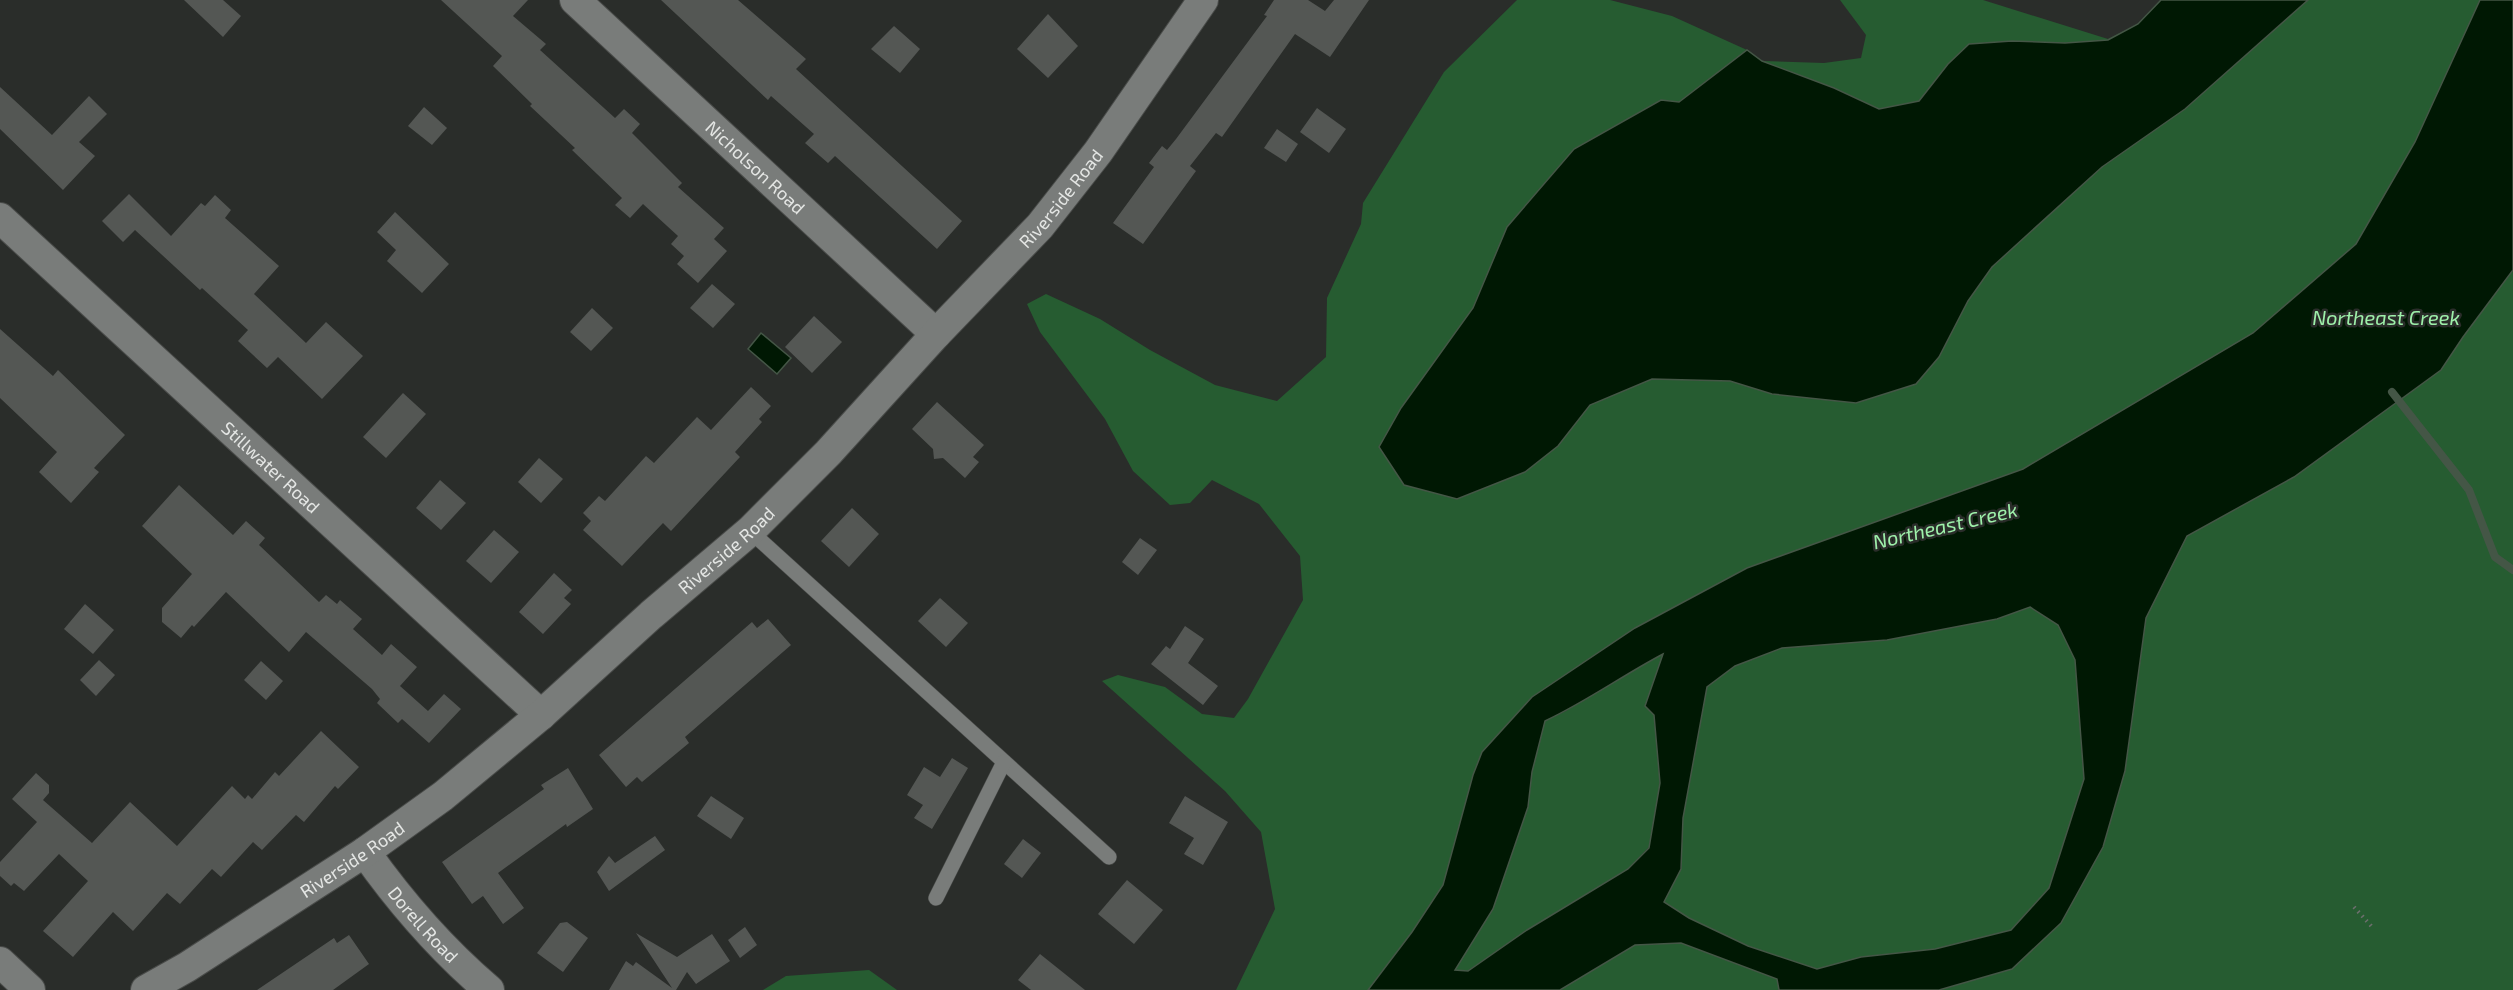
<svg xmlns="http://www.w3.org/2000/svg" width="2513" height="990" viewBox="0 0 2513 990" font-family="'Exo 2',sans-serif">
  <rect width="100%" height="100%" fill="#2a2d2a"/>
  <!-- green -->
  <g fill="#265c31">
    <path d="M 1517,0 L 1610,0 L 1672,16 L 1747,50 L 1679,102 L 1688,131 L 1762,61 L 1824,63 L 1861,58 L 1866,35 L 1840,0 L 1983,0 L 2108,39 L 2138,24 L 2161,0 L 2513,0 L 2322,319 L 2023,469 L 1747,568 L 1635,628 L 1473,775 L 1443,885 L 1412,932 L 1368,990 L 1236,990 L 1275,909 L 1261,832 L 1225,791 L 1102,681 L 1118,675 L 1165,687 L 1202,714 L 1234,718 L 1248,699 L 1303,600 L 1300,556 L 1259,504 L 1212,480 L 1190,503 L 1170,505 L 1133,471 L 1105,419 L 1040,332 L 1027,304 L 1046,294 L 1100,319 L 1150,350 L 1215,385 L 1277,401 L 1326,357 L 1327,298 L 1361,224 L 1363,203 L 1444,72 Z"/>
    <path d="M 2513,270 L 2513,990 L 1939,990 L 2012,969 L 2061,923 L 2103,847 L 2125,771 L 2146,618 L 2187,536 L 2294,477 L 2441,370 L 2463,337 Z"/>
    <path d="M 2114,554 L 2031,608 L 2058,625 L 2075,660 L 2084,779 L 2049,888 L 2011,930 L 1935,949 L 1861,957 L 1830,990 L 1560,990 L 1576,979 L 1681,869 L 1683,818 L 1706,687 L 1725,648 Z"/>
    <path d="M 1664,653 L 1645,706 L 1654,715 L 1660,783 L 1649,847 L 1628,869 L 1527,930 L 1468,971 L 1454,970 L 1493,909 L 1528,807 L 1532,772 L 1545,721 L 1566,711 L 1601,688 Z"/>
    <path d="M 869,970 L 897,990 L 763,990 L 786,976 Z"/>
  </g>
  <!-- water -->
  <g fill="#001803" stroke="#445646" stroke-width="1.5" fill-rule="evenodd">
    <path d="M 2161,0 L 2308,0 L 2185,109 L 2102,167 L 1992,267 L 1968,301 L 1939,357 L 1916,384 L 1856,403 L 1772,394 L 1730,381 L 1652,379 L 1590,405 L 1558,446 L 1525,472 L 1457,499 L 1404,485 L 1379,447 L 1401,408 L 1473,308 L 1507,227 L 1574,149 L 1661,100 L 1679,102 L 1747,50 L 1762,61 L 1834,88 L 1879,109 L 1919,101 L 1948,64 L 1969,44 L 2012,41 L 2065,43 L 2108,40 L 2138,24 Z"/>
    <path d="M 2480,0 L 2513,0 L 2513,270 L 2463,337 L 2441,370 L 2294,477 L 2187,536 L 2146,618 L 2125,771 L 2103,847 L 2061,923 L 2012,969 L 1939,990 L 1779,990 L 1777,979 L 1681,943 L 1635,945 L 1560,990 L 1368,990 L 1412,932 L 1443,885 L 1473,775 L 1482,752 L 1532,697 L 1635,628 L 1747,568 L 2023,469 L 2253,333 L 2356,244 L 2415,142 ZM 2030,607 L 2058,625 L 2075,660 L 2084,779 L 2049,888 L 2011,930 L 1935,949 L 1861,957 L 1817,969 L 1748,946 L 1689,918 L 1664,902 L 1681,869 L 1683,818 L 1707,687 L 1735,666 L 1782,648 L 1887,640 L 1997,619 ZM 1663,654 L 1645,706 L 1654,715 L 1660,783 L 1649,848 L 1628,869 L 1527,930 L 1468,971 L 1455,970 L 1493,909 L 1528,807 L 1532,772 L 1545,721 C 1586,702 1623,675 1663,654 Z"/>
    <path d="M 761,333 L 791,358 L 777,374 L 748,349 Z"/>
  </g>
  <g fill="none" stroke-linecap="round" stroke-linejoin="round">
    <!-- stream -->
    <path stroke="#445646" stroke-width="8" d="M 2392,392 L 2469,490 L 2495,557 L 2513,570"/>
  </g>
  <!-- building -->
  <g fill="#545754">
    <path d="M 184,0 L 223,0 L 241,16 L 223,37 Z"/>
    <path d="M 441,0 L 528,0 L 513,16 L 546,44 L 540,50 L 615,118 L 624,109 L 640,124 L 632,133 L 682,183 L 678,187 L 724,228 L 714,239 L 727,251 L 698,283 L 677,264 L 684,256 L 671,244 L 678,236 L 643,204 L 630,218 L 615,205 L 622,198 L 572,150 L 575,148 L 530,106 L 532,104 L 493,66 L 502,56 Z"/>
    <path d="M 661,0 L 738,0 L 806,59 L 796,69 L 962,221 L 937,249 L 835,156 L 828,163 L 805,143 L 814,134 L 771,96 L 768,100 Z"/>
    <path d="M 1274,0 L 1308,0 L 1325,11 L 1334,0 L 1369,0 L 1330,57 L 1295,34 L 1222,137 L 1216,133 L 1190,166 L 1196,171 L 1143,244 L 1113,223 L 1154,167 L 1149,163 L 1162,146 L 1167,150 L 1176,139 L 1267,16 L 1264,15 Z"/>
    <path d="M 1048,14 L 1078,46 L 1048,78 L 1017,49 Z"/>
    <path d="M 894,26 L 920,49 L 900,73 L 871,49 Z"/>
    <path d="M 0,87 L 52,135 L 89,96 L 107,114 L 79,142 L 95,156 L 63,190 L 0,129 Z"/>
    <path d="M 424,107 L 447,128 L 432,145 L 408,126 Z"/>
    <path d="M 1317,108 L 1346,129 L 1329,153 L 1300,132 Z"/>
    <path d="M 1277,129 L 1298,144 L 1286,162 L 1264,148 Z"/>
    <path d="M 129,194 L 171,236 L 201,203 L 205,206 L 215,195 L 231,210 L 225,218 L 279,266 L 254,294 L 306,343 L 326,322 L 363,356 L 322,399 L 278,357 L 267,368 L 238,341 L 248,330 L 202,288 L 200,290 L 135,230 L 123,242 L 102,221 Z"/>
    <path d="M 395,212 L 449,264 L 422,293 L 387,261 L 396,250 L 377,232 Z"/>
    <path d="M 712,284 L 735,304 L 713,328 L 690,308 Z"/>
    <path d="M 592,308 L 613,328 L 591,351 L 570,332 Z"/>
    <path d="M 814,316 L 842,342 L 812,373 L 785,347 Z"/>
    <path d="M 0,329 L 53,376 L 58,370 L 125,435 L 94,468 L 99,472 L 71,503 L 39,472 L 57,452 L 0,398 Z"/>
    <path d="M 751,387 L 771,406 L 759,419 L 762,422 L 735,452 L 740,457 L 671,531 L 663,523 L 622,566 L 583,530 L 591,521 L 583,513 L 599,496 L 605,501 L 646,456 L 654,463 L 697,417 L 711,430 Z"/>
    <path d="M 403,393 L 426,414 L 386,458 L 363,437 Z"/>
    <path d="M 937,402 L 984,445 L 973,457 L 979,462 L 965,478 L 943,458 L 934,459 L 933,449 L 912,429 Z"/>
    <path d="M 539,458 L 563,479 L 541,503 L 518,482 Z"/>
    <path d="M 440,480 L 466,503 L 441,530 L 416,508 Z"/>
    <path d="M 179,485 L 233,535 L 246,521 L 265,538 L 259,545 L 319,602 L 326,595 L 337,604 L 340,600 L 362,619 L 353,629 L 382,655 L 391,644 L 417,667 L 400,686 L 428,711 L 444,694 L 461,709 L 429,743 L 402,719 L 398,723 L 377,703 L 380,699 L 372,689 L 306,632 L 289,652 L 226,592 L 194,627 L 192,625 L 181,638 L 162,622 L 162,608 L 192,574 L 142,526 Z"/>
    <path d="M 852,508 L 879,534 L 849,567 L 821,541 Z"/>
    <path d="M 494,530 L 519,552 L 491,583 L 466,561 Z"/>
    <path d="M 1140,538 L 1157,550 L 1138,575 L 1122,562 Z"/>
    <path d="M 554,573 L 572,590 L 564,598 L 571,604 L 543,634 L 519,612 Z"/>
    <path d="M 940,598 L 968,623 L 946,647 L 918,621 Z"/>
    <path d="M 85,604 L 114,630 L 93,654 L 64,629 Z"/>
    <path d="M 768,619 L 791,645 L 685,737 L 689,743 L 642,782 L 637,777 L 626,787 L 599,755 L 752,622 L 757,628 Z"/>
    <path d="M 1185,626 L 1204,639 L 1188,663 L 1218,686 L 1203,705 L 1151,664 L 1166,646 L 1170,649 Z"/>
    <path d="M 99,660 L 115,675 L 96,696 L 80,680 Z"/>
    <path d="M 261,661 L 283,681 L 266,700 L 244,680 Z"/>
    <path d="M 321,731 L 359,767 L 338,789 L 335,786 L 304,822 L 296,815 L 262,850 L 253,842 L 221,877 L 212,869 L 180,904 L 167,893 L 133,931 L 113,912 L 73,957 L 43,931 L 88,881 L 59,854 L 24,891 L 14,883 L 11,886 L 0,876 L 0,862 L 37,822 L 12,799 L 36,773 L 49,785 L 49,793 L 43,800 L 92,843 L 130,802 L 177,846 L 232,786 L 245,799 L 248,795 L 252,799 L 275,772 L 279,776 Z"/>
    <path d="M 952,758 L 968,768 L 932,829 L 914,818 L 923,805 L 907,795 L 924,767 L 940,777 Z"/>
    <path d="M 568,768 L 593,809 L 567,827 L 566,824 L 498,873 L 524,908 L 503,924 L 483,896 L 472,904 L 442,862 L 544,789 L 541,785 Z"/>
    <path d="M 711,796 L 744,818 L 731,839 L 697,816 Z"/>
    <path d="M 1185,796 L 1228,822 L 1203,865 L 1184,854 L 1194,838 L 1169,823 Z"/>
    <path d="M 655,836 L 665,850 L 609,891 L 597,872 L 609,856 L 615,863 Z"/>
    <path d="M 1023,839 L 1041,853 L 1022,878 L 1004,864 Z"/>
    <path d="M 1127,880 L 1163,910 L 1134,944 L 1098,914 Z"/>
    <path d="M 567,922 L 588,938 L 563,972 L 537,953 L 560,923 Z"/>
    <path d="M 745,927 L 757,945 L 740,958 L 728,940 Z"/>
    <path d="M 636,933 L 677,957 L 712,934 L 730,961 L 696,984 L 687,972 L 676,990 L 609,990 L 626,961 L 633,966 L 636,962 L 672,988 Z"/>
    <path d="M 349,935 L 369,964 L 333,990 L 257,990 L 334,938 L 337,943 Z"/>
    <path d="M 1040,954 L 1085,990 L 1031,990 L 1018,980 Z"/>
  </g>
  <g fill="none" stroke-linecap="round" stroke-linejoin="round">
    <!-- service casing -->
    <g stroke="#494b49" stroke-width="16">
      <g id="service">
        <path d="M 750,531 L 1109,857"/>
        <path d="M 936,898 L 1004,762"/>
      </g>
    </g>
    <!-- minor casing -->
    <g stroke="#494b49" stroke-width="32">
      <g id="minor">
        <path id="s1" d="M 575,0 L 936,334"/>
        <path id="s2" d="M 0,218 L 541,715"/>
        <path id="s3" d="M 365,852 C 401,903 441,949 489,990"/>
        <path d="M 0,962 L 30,990"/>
        <path id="s4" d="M 146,990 L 187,967 L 365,852 L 443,796 L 541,715 L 651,615 L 750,531 L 828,453 L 936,334 L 1040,226 L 1098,152 L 1203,0"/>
      </g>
    </g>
    <!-- path -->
    <path stroke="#6d6f6d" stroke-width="4" stroke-dasharray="1.5 4.5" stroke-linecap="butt" d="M 2354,907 L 2374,929"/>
    <!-- service -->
    <use href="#service" stroke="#797c7a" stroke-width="15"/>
    <!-- minor -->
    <use href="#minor" stroke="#797c7a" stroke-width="30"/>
  </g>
  <g text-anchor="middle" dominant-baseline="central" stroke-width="5" stroke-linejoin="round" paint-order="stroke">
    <!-- street labels -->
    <g font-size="18" fill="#e4e6e4" stroke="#2a2d2a">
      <text stroke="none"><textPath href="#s1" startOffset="246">Nicholson Road</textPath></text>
      <text stroke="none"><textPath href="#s4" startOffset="1216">Riverside Road</textPath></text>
      <text stroke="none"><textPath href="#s2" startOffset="368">Stillwater Road</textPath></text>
      <text stroke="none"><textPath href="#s4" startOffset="730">Riverside Road</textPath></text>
      <text stroke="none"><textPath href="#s4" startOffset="244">Riverside Road</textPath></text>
      <text stroke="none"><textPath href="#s3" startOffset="93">Dorell Road</textPath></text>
    </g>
    <!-- water labels -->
    <g font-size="20" font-style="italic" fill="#9ef0aa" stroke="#2a2d2a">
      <text x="2386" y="317">Northeast Creek</text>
      <text transform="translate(1945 525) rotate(-13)">Northeast Creek</text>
    </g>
  </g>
</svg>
